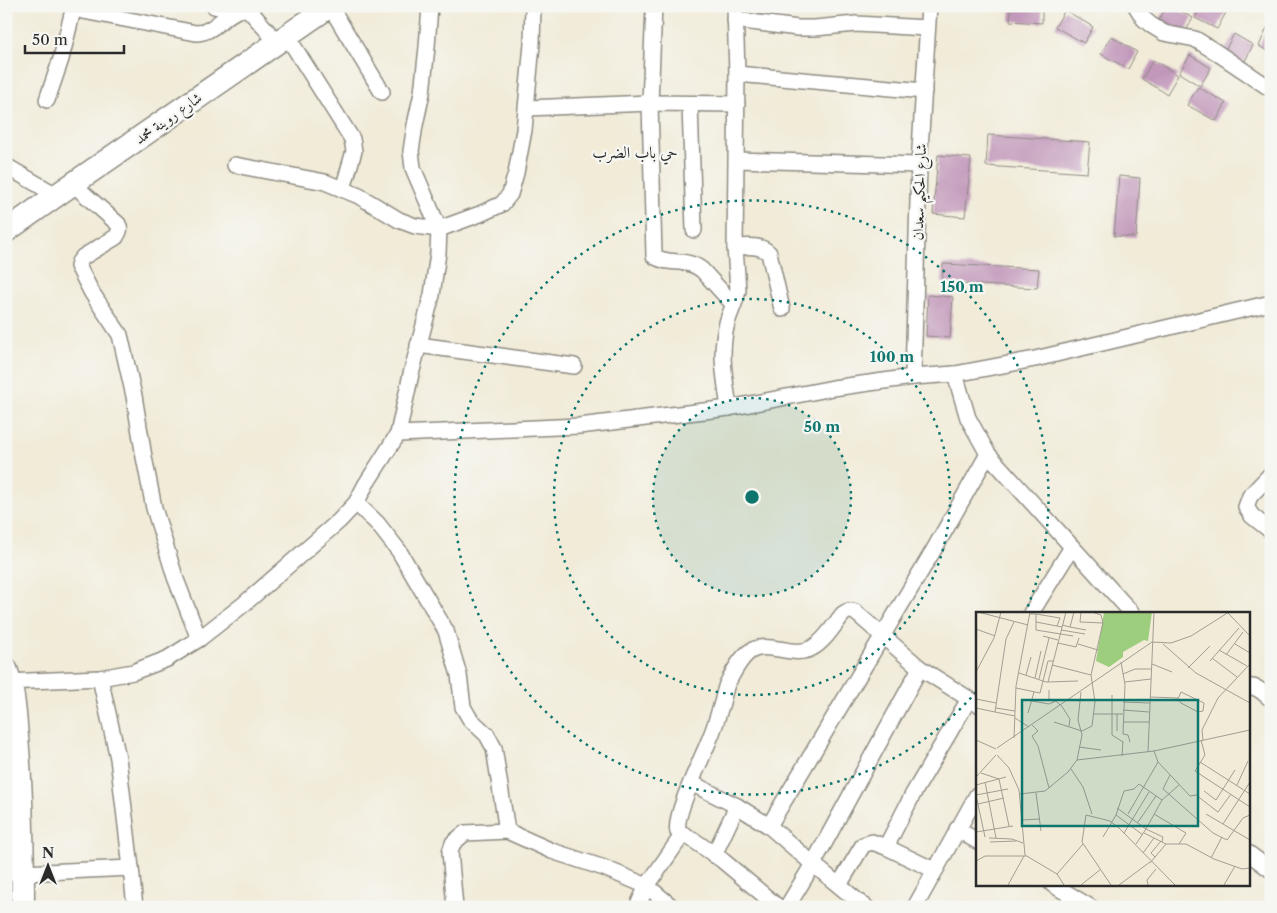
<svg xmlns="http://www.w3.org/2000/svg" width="1277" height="913" viewBox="0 0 1277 913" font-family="'Libre Caslon Text',Amiri,serif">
  <rect width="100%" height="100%" fill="#f6f6f2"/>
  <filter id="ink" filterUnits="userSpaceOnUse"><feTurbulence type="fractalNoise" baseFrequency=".02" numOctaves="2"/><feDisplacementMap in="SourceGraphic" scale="10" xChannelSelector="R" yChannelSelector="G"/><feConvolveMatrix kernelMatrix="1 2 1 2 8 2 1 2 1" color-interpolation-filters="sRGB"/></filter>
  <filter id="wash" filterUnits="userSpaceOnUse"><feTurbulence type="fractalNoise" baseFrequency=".0096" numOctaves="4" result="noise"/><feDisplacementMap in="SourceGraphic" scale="20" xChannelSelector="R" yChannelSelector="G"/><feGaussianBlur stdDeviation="1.12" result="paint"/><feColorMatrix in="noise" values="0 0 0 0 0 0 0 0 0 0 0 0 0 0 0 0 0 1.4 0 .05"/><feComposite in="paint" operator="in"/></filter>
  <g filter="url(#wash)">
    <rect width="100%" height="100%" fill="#f1ebd8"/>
    <g id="blocks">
      <!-- building -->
      <g fill="#c197ba">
        <path d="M 1011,6 L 1042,6 L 1042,23 L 1010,21 Z"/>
        <path d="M 1167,6 L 1172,6 L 1193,18 L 1184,34 L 1159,20 Z"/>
        <path d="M 1201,6 L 1223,6 L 1228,9 L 1217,29 L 1195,18 Z"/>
        <path d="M 1065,10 L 1093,27 L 1084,43 L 1055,27 Z"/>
        <path d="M 1267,28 L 1271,30 L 1271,53 L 1259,46 Z"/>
        <path d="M 1234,34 L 1253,45 L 1243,65 L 1223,54 Z"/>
        <path d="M 1111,36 L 1137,52 L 1128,69 L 1101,54 Z"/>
        <path d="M 1190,55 L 1211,68 L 1200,86 L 1179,73 Z"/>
        <path d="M 1153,60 L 1178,75 L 1167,94 L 1142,79 Z"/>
        <path d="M 1198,87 L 1226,103 L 1216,121 L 1187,105 Z"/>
        <path d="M 988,135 L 1090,142 L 1087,173 L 986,166 Z"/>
        <path d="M 938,155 L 971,158 L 965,217 L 933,214 Z"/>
        <path d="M 1119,176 L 1140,178 L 1136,237 L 1114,236 Z"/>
        <path d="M 943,264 L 1039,269 L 1037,288 L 942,283 Z"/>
        <path d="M 928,295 L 953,297 L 950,338 L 926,336 Z"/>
      </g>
    </g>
  </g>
  <g filter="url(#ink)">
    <use href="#blocks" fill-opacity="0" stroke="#8e8b82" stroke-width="1"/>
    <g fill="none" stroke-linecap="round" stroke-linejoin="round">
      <!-- minor casing -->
      <g stroke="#8e8b82" stroke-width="18">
        <g id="minor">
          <path d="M 214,6 L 235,11"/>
          <path d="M 330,6 L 382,92"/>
          <path d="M 654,6 L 650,103 L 654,256 C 668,266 686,257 702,270 L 733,304"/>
          <path d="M 735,6 L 737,74 L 735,247 C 747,247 760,244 769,253 L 782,309"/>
          <path d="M 1136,6 L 1144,19 L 1151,25 L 1164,33 L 1195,39 L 1216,52 L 1271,89"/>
          <path d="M 73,9 L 196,33 C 201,33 204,32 208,30 C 221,24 234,5 249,10 L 277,42"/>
          <path d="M 735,20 L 798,28 L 815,28 L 856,24 L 927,28"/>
          <path d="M 287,36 L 352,139 L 354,151 L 343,189"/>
          <path d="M 737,74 L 924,91"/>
          <path d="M 47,100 L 61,59 L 74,6"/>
          <path d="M 690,104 L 694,230"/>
          <path d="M 527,108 L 650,103 L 737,104"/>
          <path d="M 737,160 L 919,165"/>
          <path d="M 235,165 L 325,182 L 359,196 L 399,220 L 415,226 L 439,229 L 480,214 L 502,204 L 510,194 L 516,173 L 524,130 L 532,44 L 533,6"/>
          <path d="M 6,166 L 56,195"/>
          <path d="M 73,184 L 118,224 C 121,229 119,232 116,237 L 83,257 L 79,262 L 78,266 L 92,293 L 120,335 L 134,396 L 144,457 L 154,508 L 175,577 L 199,639"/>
          <path d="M 418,345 L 574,366"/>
          <path d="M 955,374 L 968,418 L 988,454 L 1132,613"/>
          <path d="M 913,377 L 919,165 L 929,6"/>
          <path d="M 729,408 C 725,378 719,354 727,323 C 730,312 736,302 738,290 L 735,247"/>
          <path d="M 398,434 L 579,426 L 729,408 L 833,388 L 913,377 L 955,374 L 1035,359 L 1271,303"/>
          <path d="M 1271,474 L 1250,496 L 1246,507 L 1252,516 L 1271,531"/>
          <path d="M 356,503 L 377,523 L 399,551 L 446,631 L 459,675 L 463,707 L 470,719 L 487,735 L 494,748 L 507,831"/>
          <path d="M 1031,613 L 1072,547"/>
          <path d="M 100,678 L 118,758 L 131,868 L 135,907"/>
          <path d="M 6,682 L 100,678 L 133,672 L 167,659 L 199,639 L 244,604 L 339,521 L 356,503 L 366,484 L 398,434 L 411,374 L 432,295 L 438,253 L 439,229 L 413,168 L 411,151 L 415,125 L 422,93 L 427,47 L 430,6"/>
          <path d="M 1248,687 C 1257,685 1264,694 1271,699"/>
          <path d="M 691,783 L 737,806 L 769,826 L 813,864 L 860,903 L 866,907"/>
          <path d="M 769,826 L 936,546 L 988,454"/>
          <path d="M 957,829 L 977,841"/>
          <path d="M 683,834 L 678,832 C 673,815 703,757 710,738 C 714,729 717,719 720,709 C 723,701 724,692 727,684 C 733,673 739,660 749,652 C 767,639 793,659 812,648 C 825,641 834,625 843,614 C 847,611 850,610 855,612 L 920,668 L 977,704"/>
          <path d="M 886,847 L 934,870"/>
          <path d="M 1248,853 L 1271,870"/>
          <path d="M 714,855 L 737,806"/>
          <path d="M 6,872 L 23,873 L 131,868"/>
          <path d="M 1052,884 L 1090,907"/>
          <path d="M 839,885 L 863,845 L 872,842 L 886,847 L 913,794 L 969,699"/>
          <path d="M 455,907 L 450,852 L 453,843 L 465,833 L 507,831 L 552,851 L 604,868 L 647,886 L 672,907"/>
          <path d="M 637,907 L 647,886 L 683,834 L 692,839 L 722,860 L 778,907"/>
          <path d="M 787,907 L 813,864 L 920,668"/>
          <path d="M 915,907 L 977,795"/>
        </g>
      </g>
      <!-- secondary casing -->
      <g stroke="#8e8b82" stroke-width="25">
        <g id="secondary">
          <path d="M 6,231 L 64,190 L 330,6"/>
          <path d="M 6,669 C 14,691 15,714 17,737 C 22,793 23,850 23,907"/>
        </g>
      </g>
      <!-- minor -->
      <use href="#minor" stroke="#fff" stroke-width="15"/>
      <!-- secondary -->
      <use href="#secondary" stroke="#fff" stroke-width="22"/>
    </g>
  </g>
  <!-- distance rings -->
  <circle cx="752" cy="497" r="99" fill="#0f766e" fill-opacity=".12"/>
  <g fill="none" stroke="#0f766e" stroke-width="2.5" stroke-dasharray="2.5 5">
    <circle cx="752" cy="497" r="99"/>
    <circle cx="752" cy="497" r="198"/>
    <path d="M976 692A297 297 0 1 1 1026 611"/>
  </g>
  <g text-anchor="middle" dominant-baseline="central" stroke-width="4.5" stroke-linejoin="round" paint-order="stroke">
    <!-- street labels -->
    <g font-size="15" fill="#2b2b2b" stroke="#f6f6f2">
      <text transform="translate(168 118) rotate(-35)">شارع روينة محمد</text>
      <text transform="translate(919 192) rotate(-88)">شارع الحكيم سعدان</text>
    </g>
    <!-- neighbourhood labels -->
    <g font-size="16" fill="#2b2b2b" stroke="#f6f6f2">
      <text x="635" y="152">حي باب الضرب</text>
    </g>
  </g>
  <!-- overview -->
  <g transform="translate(976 612)">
    <rect width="274" height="274" fill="#f1ebd8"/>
    <path d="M 128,0 L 176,0 L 172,29 L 168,28 L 147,40 L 147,45 L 133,55 L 120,49 Z" fill="#9cce7e"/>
    <path fill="none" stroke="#a29e93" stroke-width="1" d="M 2,0 L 52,13M 105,0 L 104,10 L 127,11M 252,1 L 274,24M 54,2 L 60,2 L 60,10 L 86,15M 60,2 L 84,6 L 81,14M 38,10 L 30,27 L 19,100 L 39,104M 60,10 L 60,18 L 97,24M 86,13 L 94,15 L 98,0M 94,15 L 110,18M 0,17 L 19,24M 85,18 L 109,22M 67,24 L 82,28M 82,31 L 100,35 L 103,26M 102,32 L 122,38M 187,32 L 220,61 L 274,91M 259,32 L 274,41M 243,38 L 271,54M 250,43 L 267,20M 236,46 L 261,65M 234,49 L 263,16M 145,50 L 149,73 L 147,122 L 152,123 L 154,130M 176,52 L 196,60M 76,53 L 115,63M 212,56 L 234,34M 0,60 L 18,26 L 25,0M 43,61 L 70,70 L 102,69M 147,62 L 159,57 L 175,57M 50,63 L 55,45M 59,66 L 65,39M 63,67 L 73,26M 72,70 L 90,0M 149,70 L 175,67M 40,76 L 64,81 L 72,49 L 77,49M 73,78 L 73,88 L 78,89M 205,80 L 228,91 L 227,99 L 222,100 L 205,91 L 202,87 ZM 136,83 L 136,123 L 147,130M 174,85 L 202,86M 0,87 L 20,91M 56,89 L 73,92 L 80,89 L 84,93M 147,90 L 174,91M 85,93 L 94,107 L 93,114M 0,96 L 19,100M 20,96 L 39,99M 147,98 L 173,100M 52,101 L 58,80M 118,102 L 147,102M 141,102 L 141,119M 39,106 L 53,115M 78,110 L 106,119 L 116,114 L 119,90 L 115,63 L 127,11 L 125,3 L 116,0M 147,110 L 173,110M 56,113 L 62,119 L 56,124 L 62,134 L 73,176M 38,126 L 40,74 L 54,0M 0,128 L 20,137M 225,128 L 229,143 L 219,159 L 274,195M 227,128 L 226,118 L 242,86 L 274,52M 103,135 L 125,138M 21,136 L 176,30 L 195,31 L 215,24 L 253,0M 178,139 L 182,150 L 214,184 L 220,183 L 242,200 L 255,182M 172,140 L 178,0M 21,143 L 33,156 L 43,178 L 49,243 L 81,262 L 88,273M 146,144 L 147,129M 101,148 L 178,139 L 274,118M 224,150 L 274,182M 95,157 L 107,175 L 116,202M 5,161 L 23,167 L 33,214M 194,163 L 187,177 L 237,221 L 251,228 L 267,206 L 274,203M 0,165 L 20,143M 9,170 L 20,226M 0,173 L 30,165M 261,173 L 272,149M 228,179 L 240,188 L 259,158M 60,181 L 65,219M 44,182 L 69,179 L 92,160 L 101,148 L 106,123 L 102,108 L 105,80M 0,183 L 9,225M 0,183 L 32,177M 2,192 L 28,186M 141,196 L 170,217 L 160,232M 152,202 L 182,150M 178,202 L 210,221 L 203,232M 230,202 L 274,228M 140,203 L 148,179 L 158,177 L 163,172 L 186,188M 46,208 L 64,207M 162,210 L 180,184M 247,212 L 274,170M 0,220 L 37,214M 148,221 L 173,180M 168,221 L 190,232 L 210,232 L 238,247 L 266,257 L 274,256M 127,225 L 140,203 L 167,223M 13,226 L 36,227 L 47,231M 14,230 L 40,229M 186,230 L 187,225 L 170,217 L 186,188 L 203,173M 167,241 L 178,226M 179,245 L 175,241 L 185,229M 235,246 L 246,225M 0,249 L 9,244 L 50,244M 174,251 L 190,232M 81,262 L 107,232M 32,273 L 48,244M 105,273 L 125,257M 135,273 L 106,230 L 110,203 L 134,209 L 143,216 L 199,273M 143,273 L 174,250M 172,273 L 171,268 L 180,257M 248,273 L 259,254"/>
    <path fill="#0f766e" fill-opacity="0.15" stroke="#0f766e" stroke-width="2.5" d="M 46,88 L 222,88 L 222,214 L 46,214 Z"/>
    <rect width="274" height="274" fill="none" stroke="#2b2b2b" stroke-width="2.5"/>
  </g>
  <circle cx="752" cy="497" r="8" fill="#0f766e" stroke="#f6f6f2" stroke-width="2.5"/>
  <g font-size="15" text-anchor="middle" font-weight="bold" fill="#0f766e" stroke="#f6f6f2" stroke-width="4.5" stroke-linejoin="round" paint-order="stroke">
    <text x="962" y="292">150 m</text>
    <text x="892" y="362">100 m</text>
    <text x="822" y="432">50 m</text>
  </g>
  <!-- margin -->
  <rect width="1277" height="913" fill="none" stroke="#f6f6f2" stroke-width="25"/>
  <!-- north arrow -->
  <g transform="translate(48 866)" stroke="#f6f6f2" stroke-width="4" paint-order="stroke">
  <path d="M0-4L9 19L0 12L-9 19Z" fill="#2b2b2b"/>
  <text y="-8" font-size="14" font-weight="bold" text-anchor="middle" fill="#2b2b2b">N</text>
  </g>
  <!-- scale -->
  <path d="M25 45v8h99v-8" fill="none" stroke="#2b2b2b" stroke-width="2.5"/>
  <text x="32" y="45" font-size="15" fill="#2b2b2b" stroke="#f6f6f2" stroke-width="4" paint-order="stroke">50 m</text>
</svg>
